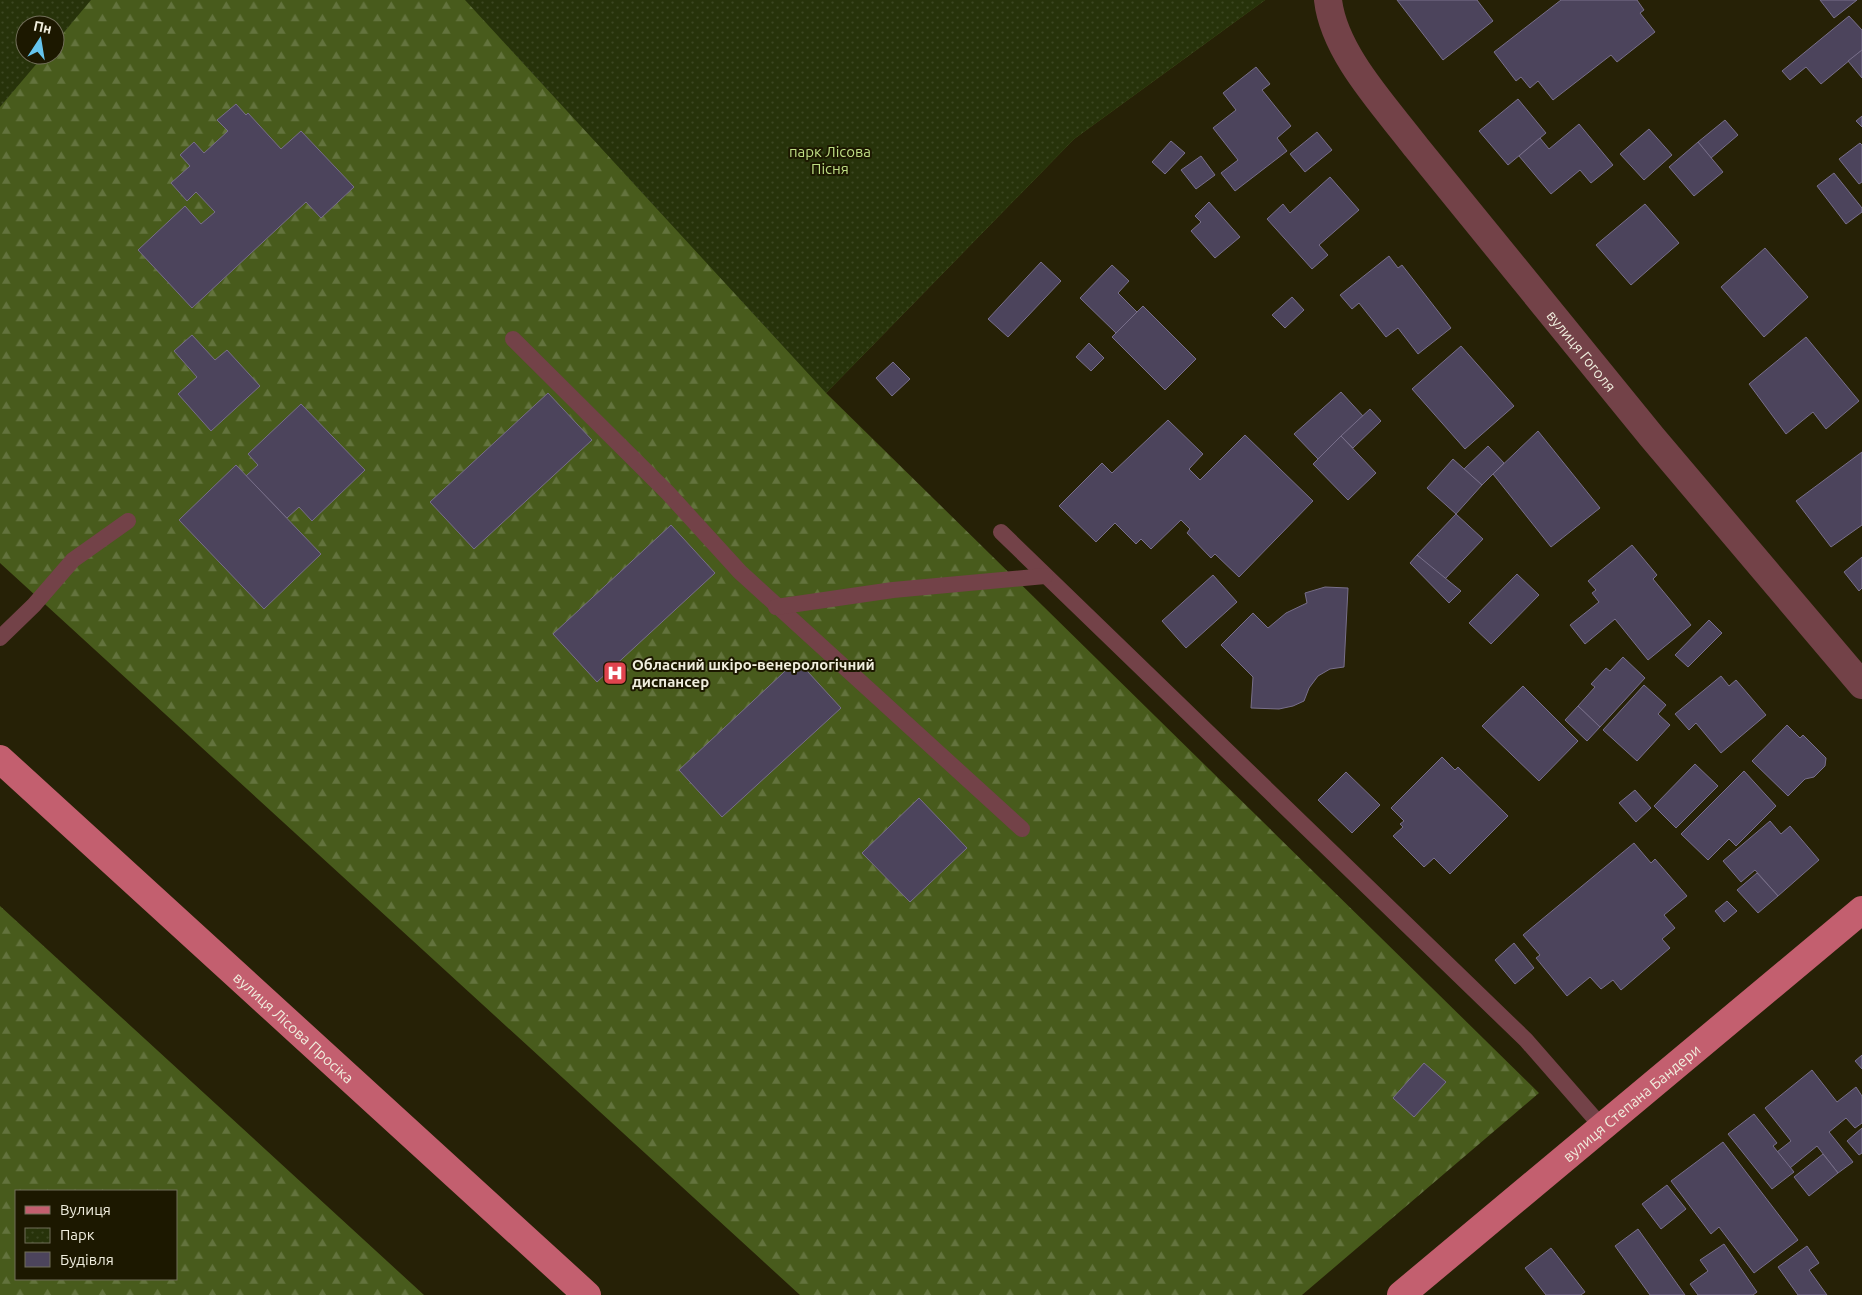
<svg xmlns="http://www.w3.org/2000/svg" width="1862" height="1295" viewBox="0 0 1862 1295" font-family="Ubuntu,sans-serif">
  <defs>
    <pattern id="forest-firs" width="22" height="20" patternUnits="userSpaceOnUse" patternTransform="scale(1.25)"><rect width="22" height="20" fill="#485b1c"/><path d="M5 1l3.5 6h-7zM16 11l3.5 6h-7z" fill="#63733d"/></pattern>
    <pattern id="park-dots" width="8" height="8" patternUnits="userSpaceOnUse" patternTransform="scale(1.25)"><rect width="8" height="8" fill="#27330a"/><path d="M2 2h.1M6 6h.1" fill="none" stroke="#3c4722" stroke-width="1.8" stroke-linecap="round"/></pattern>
  </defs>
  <rect width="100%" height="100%" fill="#262106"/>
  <!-- forest -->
  <g fill="url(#forest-firs)" fill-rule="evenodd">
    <path d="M 0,0 L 1265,0 L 1074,139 L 826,393 L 1539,1093 L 1302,1295 L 800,1295 L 0,563 ZM 25,25 L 55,25 L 55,55 L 25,55 Z"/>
    <path d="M 0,906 L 424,1295 L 0,1295 ZM 176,1191 L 176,1279 L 16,1279 L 16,1191 Z"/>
  </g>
  <!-- park -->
  <g fill="url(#park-dots)">
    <path d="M 0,0 L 91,0 L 55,43 L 55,25 L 25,25 L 25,55 L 44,55 L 0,107 Z"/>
    <path d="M 465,0 L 1265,0 L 1074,139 L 826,393 Z"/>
  </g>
  <!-- building -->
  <g fill="#4c445c" stroke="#786f8a">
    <path d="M 1397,0 L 1477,0 L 1493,21 L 1443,60 Z"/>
    <path d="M 1561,0 L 1637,0 L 1644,10 L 1640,13 L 1655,32 L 1617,62 L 1611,55 L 1553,100 L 1538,81 L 1530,88 L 1521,77 L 1516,81 L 1494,52 Z"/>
    <path d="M 1820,0 L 1857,0 L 1834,18 Z"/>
    <path d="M 1849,16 L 1862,30 L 1862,50 L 1821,84 L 1806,67 L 1790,80 L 1782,71 Z"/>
    <path d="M 1862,50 L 1862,78 L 1848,61 Z"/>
    <path d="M 1256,67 L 1270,84 L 1262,90 L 1291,126 L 1277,138 L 1287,151 L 1235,191 L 1221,173 L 1238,160 L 1213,128 L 1236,110 L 1223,93 Z"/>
    <path d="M 1518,99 L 1546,133 L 1508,165 L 1479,131 Z"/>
    <path d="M 236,104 L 246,115 L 248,113 L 281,149 L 301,131 L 354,187 L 321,218 L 306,202 L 192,308 L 138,250 L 185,206 L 201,224 L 215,212 L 196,192 L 187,201 L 171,183 L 190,166 L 180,155 L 194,142 L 204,153 L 228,131 L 217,120 Z"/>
    <path d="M 1862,116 L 1862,127 L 1856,121 Z"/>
    <path d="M 1725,120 L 1738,135 L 1711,158 L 1698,142 Z"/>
    <path d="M 1579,124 L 1613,165 L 1591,183 L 1580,170 L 1551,194 L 1519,156 L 1540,138 L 1549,149 Z"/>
    <path d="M 1649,129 L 1672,155 L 1644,180 L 1620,154 Z"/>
    <path d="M 1317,132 L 1332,150 L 1305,172 L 1290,154 Z"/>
    <path d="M 1171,141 L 1185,153 L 1165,174 L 1152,162 Z"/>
    <path d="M 1698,142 L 1723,172 L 1694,196 L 1669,167 Z"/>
    <path d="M 1860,143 L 1862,145 L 1862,182 L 1859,184 L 1839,159 Z"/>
    <path d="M 1201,156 L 1215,175 L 1196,189 L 1181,170 Z"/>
    <path d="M 1834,173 L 1862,208 L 1862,212 L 1846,224 L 1817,186 Z"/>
    <path d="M 1330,177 L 1359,210 L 1319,245 L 1328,255 L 1312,269 L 1267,219 L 1283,204 L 1290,213 Z"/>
    <path d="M 1209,202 L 1240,237 L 1215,258 L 1191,231 L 1201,222 L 1195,216 Z"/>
    <path d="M 1645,204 L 1679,243 L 1631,285 L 1596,245 Z"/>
    <path d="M 1765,248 L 1808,297 L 1764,337 L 1721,287 Z"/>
    <path d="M 1389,256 L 1398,268 L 1402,265 L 1451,328 L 1418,354 L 1398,328 L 1386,337 L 1359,303 L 1352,309 L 1340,295 Z"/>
    <path d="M 1041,262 L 1061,281 L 1008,337 L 988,319 Z"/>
    <path d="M 1112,265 L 1129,281 L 1118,293 L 1137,312 L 1116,333 L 1080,298 Z"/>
    <path d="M 1292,297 L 1304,310 L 1285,328 L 1272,315 Z"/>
    <path d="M 1143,306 L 1196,359 L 1165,390 L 1112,337 Z"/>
    <path d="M 192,335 L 215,360 L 227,350 L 260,386 L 211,431 L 178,394 L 197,377 L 174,351 Z"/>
    <path d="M 1806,337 L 1859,401 L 1826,429 L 1813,412 L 1786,434 L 1749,384 Z"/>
    <path d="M 1089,343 L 1104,358 L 1091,371 L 1076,357 Z"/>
    <path d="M 1461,346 L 1514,406 L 1465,449 L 1412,389 Z"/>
    <path d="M 893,362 L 910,379 L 892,396 L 876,378 Z"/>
    <path d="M 1341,392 L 1363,416 L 1318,459 L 1294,434 Z"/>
    <path d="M 548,393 L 592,440 L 474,549 L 430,502 Z"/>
    <path d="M 301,404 L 365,470 L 312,521 L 299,507 L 287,518 L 246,476 L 258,465 L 248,454 Z"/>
    <path d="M 1370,409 L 1381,421 L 1353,448 L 1341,436 Z"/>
    <path d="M 1168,420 L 1203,454 L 1189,469 L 1200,480 L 1245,435 L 1313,501 L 1239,577 L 1215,554 L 1211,558 L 1187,533 L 1190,529 L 1181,520 L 1151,549 L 1141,539 L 1136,544 L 1115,523 L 1096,542 L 1059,506 L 1102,463 L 1112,473 Z"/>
    <path d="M 1538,431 L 1600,508 L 1551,547 L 1493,474 Z"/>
    <path d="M 1341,436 L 1376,473 L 1348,500 L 1313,464 Z"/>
    <path d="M 1488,446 L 1504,463 L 1482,485 L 1464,469 Z"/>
    <path d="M 1862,452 L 1862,525 L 1831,547 L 1796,501 Z"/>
    <path d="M 1453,459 L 1482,485 L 1456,514 L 1427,488 Z"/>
    <path d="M 236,465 L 321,554 L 264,609 L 179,520 Z"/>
    <path d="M 1456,514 L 1483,539 L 1444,580 L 1417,555 Z"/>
    <path d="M 671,525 L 715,573 L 597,682 L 553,634 Z"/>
    <path d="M 1632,545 L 1657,575 L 1653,579 L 1691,625 L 1648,660 L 1615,619 L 1585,644 L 1570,625 L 1599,602 L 1592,593 L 1596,590 L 1588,581 Z"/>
    <path d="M 1417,555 L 1461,591 L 1449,603 L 1410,563 Z"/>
    <path d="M 1862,557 L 1862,588 L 1859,591 L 1844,572 Z"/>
    <path d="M 1517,574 L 1539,595 L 1491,644 L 1469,623 Z"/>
    <path d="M 1213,575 L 1237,602 L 1186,648 L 1162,621 Z"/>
    <path d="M 1325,587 L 1348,588 L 1344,667 L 1330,669 L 1318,676 L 1309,688 L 1304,701 L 1293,706 L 1279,709 L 1251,708 L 1253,677 L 1221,645 L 1253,613 L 1268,628 L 1286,613 L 1307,603 L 1305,593 Z"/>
    <path d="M 1709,620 L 1722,633 L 1688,667 L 1675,655 Z"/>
    <path d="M 1623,657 L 1645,678 L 1600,727 L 1578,706 L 1595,687 L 1591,684 L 1606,668 L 1610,671 Z"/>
    <path d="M 797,660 L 841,708 L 722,817 L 679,770 Z"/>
    <path d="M 1721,676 L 1729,686 L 1736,680 L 1766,715 L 1721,753 L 1696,723 L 1689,730 L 1675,714 Z"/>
    <path d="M 1644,685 L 1666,705 L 1658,714 L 1670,725 L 1637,761 L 1603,730 Z"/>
    <path d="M 1523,686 L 1578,741 L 1539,781 L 1482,726 Z"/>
    <path d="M 1578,706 L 1600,727 L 1587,741 L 1565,720 Z"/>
    <path d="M 1787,725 L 1800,738 L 1803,735 L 1826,758 L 1825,766 L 1814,777 L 1805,779 L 1788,796 L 1752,761 Z"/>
    <path d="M 1442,757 L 1455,770 L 1458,767 L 1508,816 L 1450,874 L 1434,858 L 1424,867 L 1393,836 L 1403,827 L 1400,824 L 1404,821 L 1391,808 Z"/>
    <path d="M 1695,764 L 1718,786 L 1676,828 L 1654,806 Z"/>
    <path d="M 1744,771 L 1776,806 L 1736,846 L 1729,839 L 1708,860 L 1681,834 Z"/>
    <path d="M 1346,772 L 1380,805 L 1352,833 L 1318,800 Z"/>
    <path d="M 1635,790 L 1651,808 L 1636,822 L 1619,803 Z"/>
    <path d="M 919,798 L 967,848 L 910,902 L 862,853 Z"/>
    <path d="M 1770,821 L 1781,834 L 1790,826 L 1819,860 L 1778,896 L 1755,870 L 1741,882 L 1723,861 Z"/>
    <path d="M 1634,843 L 1651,863 L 1655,859 L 1687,896 L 1664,915 L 1675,928 L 1662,939 L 1670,948 L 1621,990 L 1613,980 L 1601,989 L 1590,977 L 1567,996 L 1536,958 L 1540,955 L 1523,935 Z"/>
    <path d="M 1757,873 L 1778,896 L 1758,913 L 1737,890 Z"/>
    <path d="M 1727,901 L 1737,911 L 1724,922 L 1715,911 Z"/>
    <path d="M 1514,943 L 1534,968 L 1515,984 L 1495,960 Z"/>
    <path d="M 1862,1055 L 1862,1069 L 1855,1061 Z"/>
    <path d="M 1424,1063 L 1446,1082 L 1414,1117 L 1393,1098 Z"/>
    <path d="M 1812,1070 L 1837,1102 L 1856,1087 L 1862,1096 L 1862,1123 L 1855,1128 L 1846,1118 L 1829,1132 L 1853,1162 L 1838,1173 L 1817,1146 L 1790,1168 L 1777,1152 L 1791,1141 L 1765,1108 Z"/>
    <path d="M 1754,1114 L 1777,1143 L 1773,1146 L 1794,1172 L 1772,1189 L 1728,1134 Z"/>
    <path d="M 1862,1128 L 1862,1153 L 1859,1155 L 1847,1141 Z"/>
    <path d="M 1723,1142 L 1798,1240 L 1754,1273 L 1719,1227 L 1711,1234 L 1671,1181 Z"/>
    <path d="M 1823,1154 L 1838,1173 L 1809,1196 L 1794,1177 Z"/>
    <path d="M 1667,1185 L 1686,1209 L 1661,1229 L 1642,1204 Z"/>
    <path d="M 1638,1229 L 1685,1295 L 1650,1295 L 1615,1246 Z"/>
    <path d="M 1724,1244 L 1757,1292 L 1753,1295 L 1698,1295 L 1690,1284 L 1708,1271 L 1700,1260 Z"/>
    <path d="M 1807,1246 L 1819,1263 L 1809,1270 L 1827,1295 L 1798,1295 L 1778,1267 Z"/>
    <path d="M 1551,1248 L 1585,1292 L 1581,1295 L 1546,1295 L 1525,1268 Z"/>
  </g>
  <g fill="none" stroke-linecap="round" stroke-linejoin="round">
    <!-- lane -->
    <g stroke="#734248" stroke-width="16">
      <path d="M 513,339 L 668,493 L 740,572 L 1022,829"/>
      <path d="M 1001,532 L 1526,1040 L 1603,1128"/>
      <path d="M 776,607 L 893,590 L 1045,576"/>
      <path d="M 0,638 L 34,605 L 73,560 L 128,521"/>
    </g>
    <!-- street -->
    <path stroke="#734248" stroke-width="28" id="s1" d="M 1328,0 C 1334,53 1384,105 1416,147 L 1652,437 L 1862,685"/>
    <!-- primary -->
    <g stroke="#c35f6f" stroke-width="28">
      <path id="s2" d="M 0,759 L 587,1295"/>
      <path id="s3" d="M 1401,1295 L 1862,910"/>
    </g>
  </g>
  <!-- icons -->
  <defs>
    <g id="hospital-square" transform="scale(1.25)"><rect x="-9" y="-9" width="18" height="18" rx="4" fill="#e0444e" stroke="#1c1800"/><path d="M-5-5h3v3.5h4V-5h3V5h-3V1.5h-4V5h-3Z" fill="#fff"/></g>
  </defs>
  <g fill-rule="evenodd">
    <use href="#hospital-square" x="615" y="673"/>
  </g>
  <g text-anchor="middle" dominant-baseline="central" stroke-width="4" stroke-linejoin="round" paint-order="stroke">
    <!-- park labels -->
    <g font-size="15" fill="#bfde84" stroke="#1c1800">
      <text x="830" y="151">парк Лісова<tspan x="830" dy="17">Пісня</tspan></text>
    </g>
    <!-- street labels -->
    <g font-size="15" fill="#f0eede" stroke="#1c1800">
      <text stroke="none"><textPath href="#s1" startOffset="436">вулиця Гоголя</textPath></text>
      <text stroke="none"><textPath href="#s2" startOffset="398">вулиця Лісова Просіка</textPath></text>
      <text stroke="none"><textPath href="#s3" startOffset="300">вулиця Степана Бандери</textPath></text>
    </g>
    <!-- poi labels -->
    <g font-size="15" font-weight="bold" fill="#f0eede" stroke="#1c1800" text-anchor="start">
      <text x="632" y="664">Обласний шкіро-венерологічний<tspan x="632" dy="17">диспансер</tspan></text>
    </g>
  </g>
  <!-- legend -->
  <rect x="15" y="1190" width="162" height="90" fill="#1c1800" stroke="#716e59"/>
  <rect x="25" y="1206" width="25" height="8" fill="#c35f6f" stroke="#716e59"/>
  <text x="60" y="1215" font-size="15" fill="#f0eede">Вулиця</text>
  <rect x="25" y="1228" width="25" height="15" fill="url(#park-dots)" stroke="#716e59"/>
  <text x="60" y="1240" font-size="15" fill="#f0eede">Парк</text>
  <rect x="25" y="1252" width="25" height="15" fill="#4c445c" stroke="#716e59"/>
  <text x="60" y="1265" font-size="15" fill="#f0eede">Будівля</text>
  <!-- north arrow -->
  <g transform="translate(40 40) rotate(12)"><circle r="24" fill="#1c1800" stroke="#716e59"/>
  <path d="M0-4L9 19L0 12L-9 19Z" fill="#65c5ee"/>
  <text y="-8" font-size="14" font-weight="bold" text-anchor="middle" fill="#f0eede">Пн</text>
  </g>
</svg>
